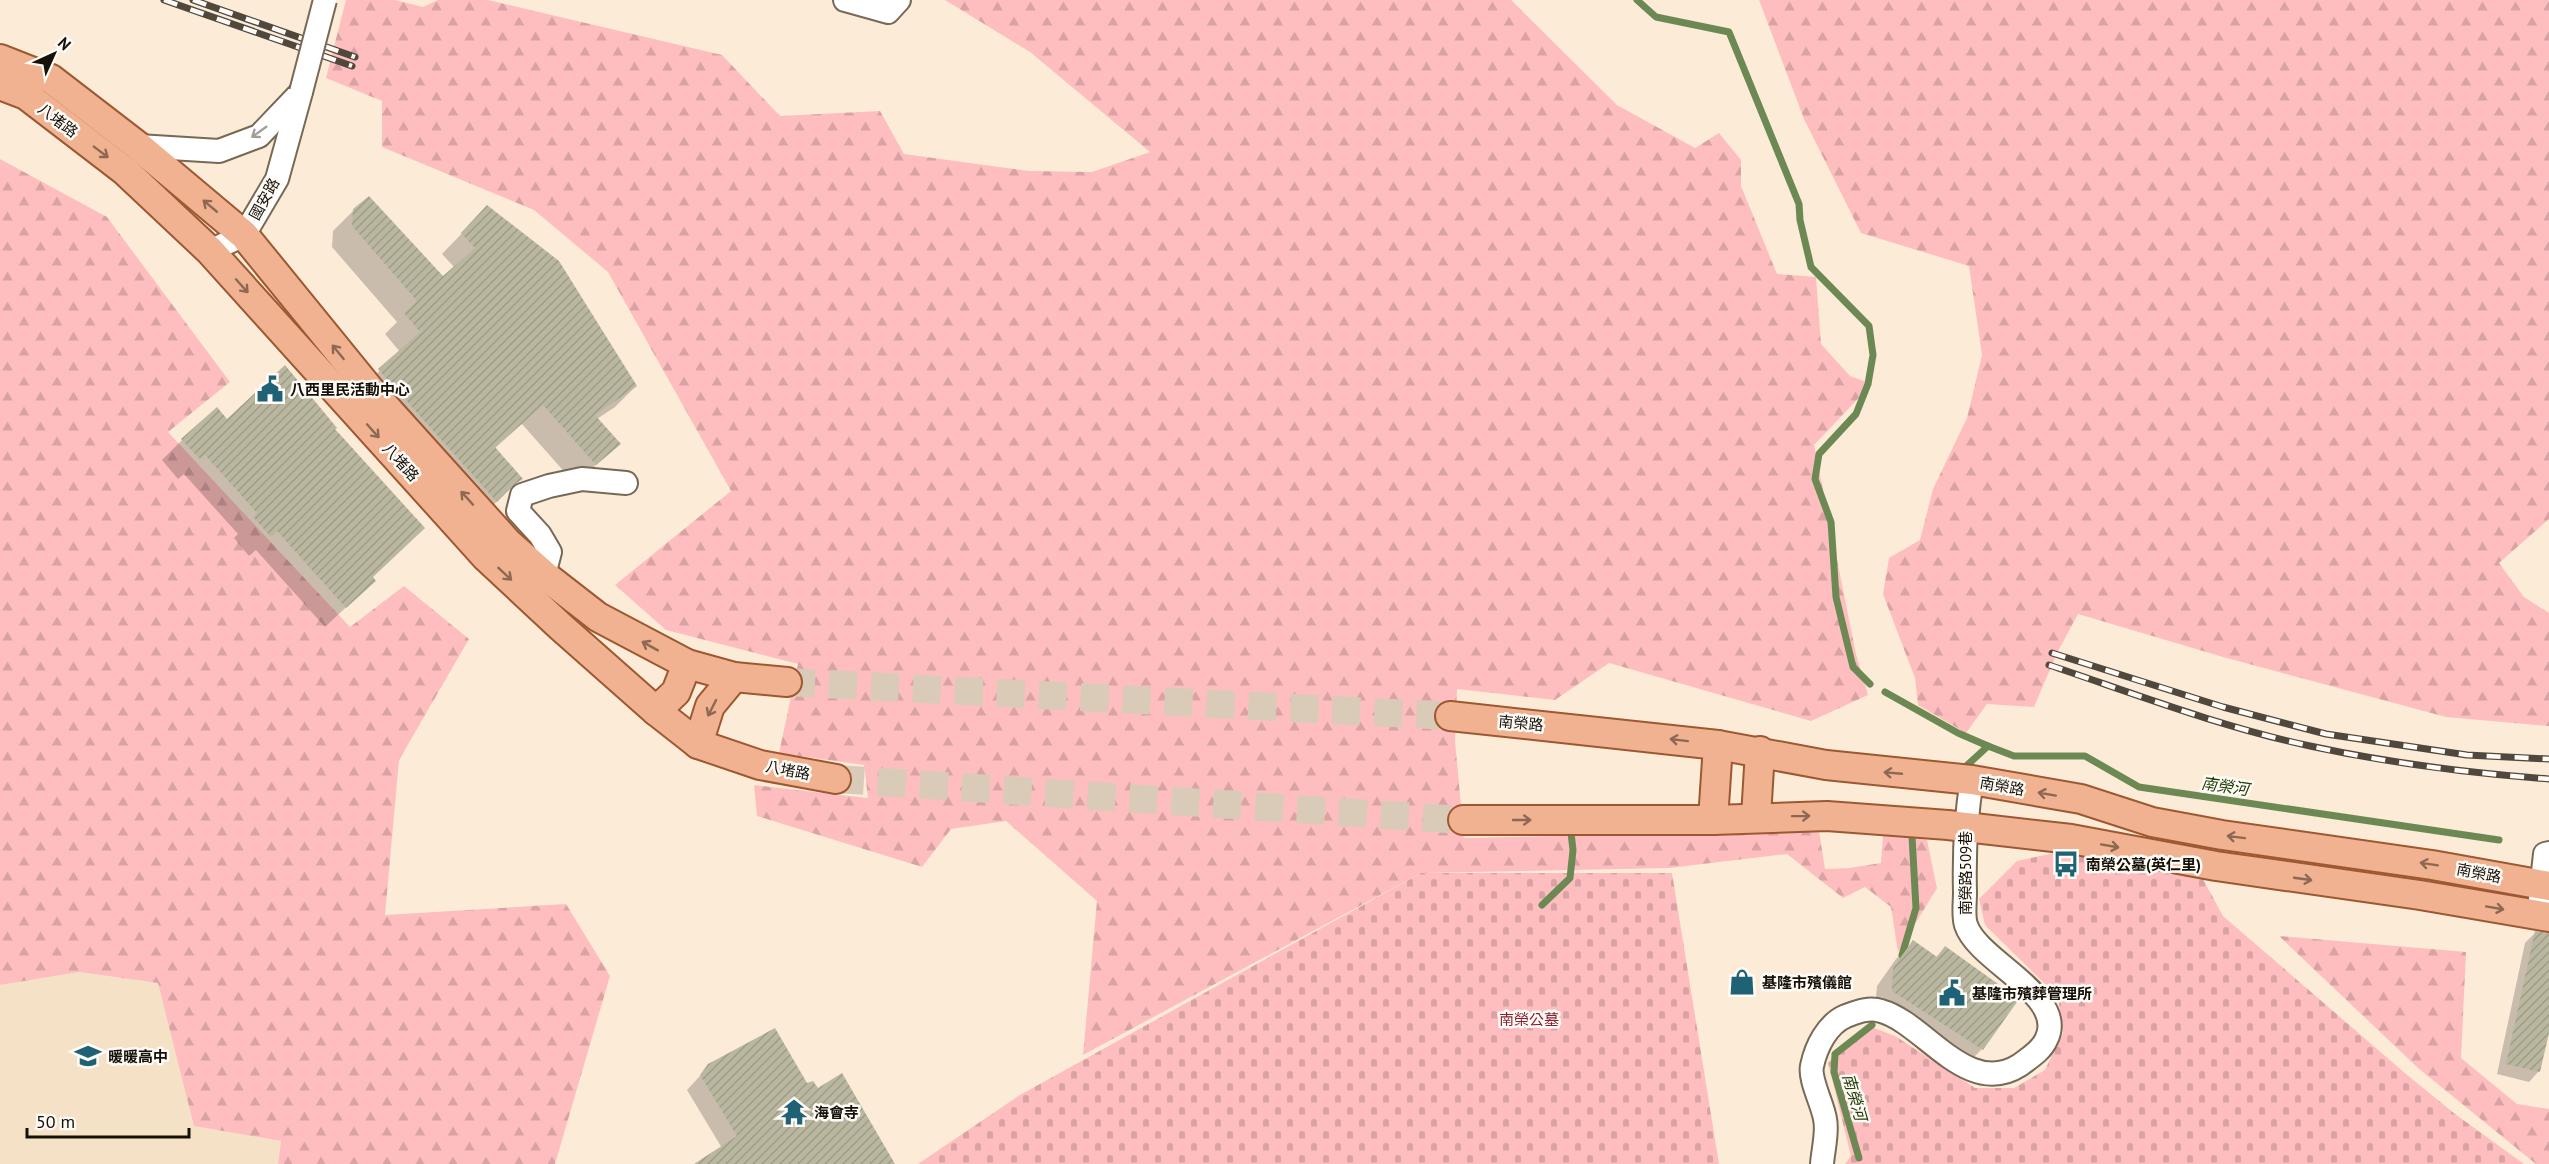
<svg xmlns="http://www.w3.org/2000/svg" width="2549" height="1164" viewBox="0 0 2549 1164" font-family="'PT Sans','Noto Sans TC',sans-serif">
  <defs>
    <pattern id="forest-firs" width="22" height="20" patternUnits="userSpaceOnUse" patternTransform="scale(1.5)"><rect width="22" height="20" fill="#febebf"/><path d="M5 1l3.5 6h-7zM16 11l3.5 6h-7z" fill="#d9a2a3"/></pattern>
    <pattern id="cemetery-stones" width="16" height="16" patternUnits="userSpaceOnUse" patternTransform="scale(1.5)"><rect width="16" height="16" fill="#febebf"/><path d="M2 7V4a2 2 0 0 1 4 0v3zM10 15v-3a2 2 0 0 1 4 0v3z" fill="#d9a2a3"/></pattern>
    <pattern id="building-hatch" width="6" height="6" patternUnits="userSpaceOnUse" patternTransform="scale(1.5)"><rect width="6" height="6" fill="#b9b79f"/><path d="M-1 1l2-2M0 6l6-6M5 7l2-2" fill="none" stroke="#9e9c87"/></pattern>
  </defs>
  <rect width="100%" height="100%" fill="#fcecd7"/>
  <!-- built -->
  <path fill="#f5e1c5" d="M 79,972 L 158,983 L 195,1126 L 281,1141 L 278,1164 L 0,1164 L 0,985 Z"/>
  <!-- forest -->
  <g fill="url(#forest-firs)">
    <path d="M 346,0 L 395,0 L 423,7 L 438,0 L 488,0 L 722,55 L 780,116 L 880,111 L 904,154 L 1029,171 L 1092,172 L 1150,152 L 1030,52 L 945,0 L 1511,0 L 1617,105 L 1695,148 L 1719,133 L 1741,160 L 1741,186 L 1777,274 L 1816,277 L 1821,344 L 1850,376 L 1872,384 L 1814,445 L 1856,654 L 1868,695 L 1811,721 L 1609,663 L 1555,700 L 1457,689 L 1455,741 L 1464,838 L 1819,831 L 1825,869 L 1849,868 L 1881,863 L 1883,834 L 1927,840 L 1937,888 L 1898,952 L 1891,907 L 1865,887 L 1843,898 L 1787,854 L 1669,868 L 1421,873 L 1083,1055 L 1097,901 L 1006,821 L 951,829 L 922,867 L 757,816 L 754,785 L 868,798 L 864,765 L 779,753 L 798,664 L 666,630 L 615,585 L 731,491 L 608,272 L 534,210 L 382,147 L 382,101 L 326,78 Z"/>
    <path d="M 1759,0 L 2549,0 L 2549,519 L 2499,563 L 2524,597 L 2549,613 L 2549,726 L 2446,717 L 2223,657 L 2078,614 L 2057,653 L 2034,707 L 1987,704 L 1966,733 L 1918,705 L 1915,678 L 1883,594 L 1889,558 L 1920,540 L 1933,489 L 1967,418 L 1982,355 L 1969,266 L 1861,233 L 1804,119 Z"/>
    <path d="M 0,159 L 107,217 L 230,382 L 168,432 L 350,627 L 404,586 L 469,639 L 399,760 L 385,915 L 566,904 L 610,976 L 555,1164 L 278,1164 L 281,1141 L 194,1126 L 158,983 L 79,972 L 0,985 Z"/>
    <path d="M 2279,936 L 2466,952 L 2461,1058 L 2517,1104 L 2549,1109 L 2549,1164 L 2536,1164 L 2418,1068 Z"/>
  </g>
  <!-- cemetery -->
  <g fill="url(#cemetery-stones)">
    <path d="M 2054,853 L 2199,872 L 2223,916 L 2406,1074 L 2455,1114 L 2524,1164 L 1845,1164 L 1851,1156 L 1828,1063 L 1869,1026 L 1895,1036 L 1975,1088 L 2014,1088 L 2045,1070 L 2063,1033 L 2058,997 L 1985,925 L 1979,899 L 2017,861 Z"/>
    <path d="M 1421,873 L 1672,873 L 1719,1164 L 918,1164 L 1020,1095 Z"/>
  </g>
  <!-- shadow -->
  <g fill="#0003">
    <path d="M 354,210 L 443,278 L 455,268 L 442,254 L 467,228 L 636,386 L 615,407 L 597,419 L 619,444 L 575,484 L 522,424 L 494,449 L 521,479 L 476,521 L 359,390 L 400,352 L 385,334 L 397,322 L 332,247 L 333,231 Z"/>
    <path d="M 227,422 L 333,430 L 371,577 L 374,581 L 325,627 L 256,550 L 249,556 L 234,538 L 238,534 L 184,474 L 178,479 L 162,460 L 182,440 Z"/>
    <path d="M 2535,933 L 2549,934 L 2549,1026 L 2539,1071 L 2529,1082 L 2497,1074 L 2525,943 Z"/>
    <path d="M 1913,942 L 1935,958 L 1945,948 L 2014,1002 L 1982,1049 L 1965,1066 L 1875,1008 L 1877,986 L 1896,959 Z"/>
    <path d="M 709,1066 L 807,1084 L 894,1164 L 696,1164 L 722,1148 L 687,1090 Z"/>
  </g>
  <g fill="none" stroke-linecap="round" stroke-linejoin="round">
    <!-- stream -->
    <g stroke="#6c8954" stroke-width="7">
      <path d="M 1637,0 L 1656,17 L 1729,32 L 1799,204 L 1800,220 L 1811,267 L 1869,326 L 1873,355 L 1868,384 L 1856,414 L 1819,454 L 1815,479 L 1831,522 L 1836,597 L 1853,667 L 1870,684"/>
      <path d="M 1885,692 L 1958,733 L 1988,746"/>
      <path d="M 1963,769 L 1988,746 L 2014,756 L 2085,756 L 2139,787 L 2499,840"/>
      <path d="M 1542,905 L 1570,878 L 1573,850 L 1571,833"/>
      <path d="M 1902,955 L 1916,908 L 1912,836"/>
      <path d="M 1859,1158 L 1834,1072 L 1835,1054 L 1872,1025"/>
    </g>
  </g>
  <!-- building -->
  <g fill="url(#building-hatch)">
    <path d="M 369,196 L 443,276 L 475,248 L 461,233 L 487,205 L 559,261 L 637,386 L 595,415 L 621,444 L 596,465 L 543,405 L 495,447 L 523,479 L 513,485 L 497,502 L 378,369 L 420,332 L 404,313 L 417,301 L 352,226 L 353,209 Z"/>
    <path d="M 285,365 L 337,428 L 335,429 L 425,528 L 373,577 L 376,581 L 346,608 L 277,531 L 271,537 L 253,517 L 257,513 L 205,455 L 200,459 L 181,439 L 217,407 L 227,419 Z"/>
    <path d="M 2535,931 L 2549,933 L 2549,1033 L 2540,1072 L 2506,1064 Z"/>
    <path d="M 1913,940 L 1937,957 L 1945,946 L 2012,994 L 2009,997 L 2017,1002 L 1983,1050 L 1892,991 L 1893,968 Z"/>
    <path d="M 775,1028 L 807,1083 L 813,1081 L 818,1088 L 842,1073 L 895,1164 L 694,1164 L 737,1136 L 700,1075 L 708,1064 Z"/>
  </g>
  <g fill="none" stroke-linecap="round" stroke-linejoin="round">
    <!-- major-tunnel -->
    <g stroke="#d9cbb8" stroke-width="28" stroke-dasharray="28 14" stroke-linecap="butt">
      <path d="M 787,682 L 1450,716"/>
      <path d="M 836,779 L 1463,820"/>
    </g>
    <!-- minor casing -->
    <g stroke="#766956" stroke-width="26">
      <g id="minor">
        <path d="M 845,0 L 888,12 L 899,0"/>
        <path d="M 138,146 L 219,151 L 259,136 L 300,93"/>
        <path d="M 210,251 L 244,235 L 277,179 L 301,92"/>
        <path d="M 544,575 L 550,552 L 540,535 L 518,511 L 522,495 L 549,486 L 582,479 L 626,483"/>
        <path d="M 2540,900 L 2545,854 L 2549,853"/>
        <path d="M 1822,1164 C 1823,1150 1828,1132 1825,1119 C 1823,1105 1809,1079 1812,1066 C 1816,1047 1827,1024 1846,1016 C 1857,1012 1869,1007 1881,1011 C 1925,1023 1967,1099 2020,1065 C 2029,1058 2041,1051 2046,1040 C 2069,996 1978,962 1966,925 C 1963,916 1965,903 1965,893 C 1964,854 1965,820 1972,780"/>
      </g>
    </g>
    <!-- major casing -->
    <g stroke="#9d5832" stroke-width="32">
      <g id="major">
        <path d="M 0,59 L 51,79 L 138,146 L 244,235 L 371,391 L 508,543 L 544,575 L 598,617 L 687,664 L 734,677 L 787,682"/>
        <path d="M 0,85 L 26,95 L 125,171 L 210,251 L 486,557 L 561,627 L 656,711 L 698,744 L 760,765 L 836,779"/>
        <path d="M 656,711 L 676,692 L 687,664"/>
        <path d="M 1450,716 L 1718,745 L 1826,765 L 1972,780 L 2081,799 L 2152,822 L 2222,835 L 2432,865 L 2549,886"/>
        <path d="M 698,744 L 710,706 L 734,677"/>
        <path d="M 1756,817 L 1760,751"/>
        <path d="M 1463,820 L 1713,820 L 1827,816 L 1948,825 L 2071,839 L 2216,866 L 2420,895 L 2549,917"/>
        <path d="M 1713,820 L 1718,745"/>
      </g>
    </g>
    <!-- minor -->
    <use href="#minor" stroke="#fff" stroke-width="22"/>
    <!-- major -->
    <use href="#major" stroke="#f0b291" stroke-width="28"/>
    <!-- rail casing -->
    <g stroke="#50483d" stroke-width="7">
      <g id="rail">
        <path d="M 164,0 L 352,66"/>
        <path d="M 193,0 L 355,57"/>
        <path d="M 2052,653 L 2223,707 L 2326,734 L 2467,755 L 2549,759"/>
        <path d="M 2049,665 C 2135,694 2221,727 2310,746 C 2389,763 2468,773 2549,779"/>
      </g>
    </g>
    <!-- rail -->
    <use href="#rail" stroke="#fefbf7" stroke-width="4.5" stroke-dasharray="14" stroke-linecap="butt"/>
    <!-- minor-bridge casing -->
    <g stroke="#766956" stroke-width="26" stroke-linecap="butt">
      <path id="minor-bridge" d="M 301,92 L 325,0"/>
    </g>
    <!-- minor-bridge -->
    <use href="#minor-bridge" stroke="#fff" stroke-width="22"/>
  </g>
  <!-- one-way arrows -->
  <defs><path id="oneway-shaft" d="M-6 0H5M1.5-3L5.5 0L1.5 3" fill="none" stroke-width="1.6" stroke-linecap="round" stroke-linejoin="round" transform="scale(1.5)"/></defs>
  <use stroke="#a19f9c" href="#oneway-shaft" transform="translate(259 132) rotate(144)"/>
  <g stroke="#8d6953">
    <use href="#oneway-shaft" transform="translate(101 152) rotate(37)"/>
    <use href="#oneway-shaft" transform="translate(210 206) rotate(-140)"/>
    <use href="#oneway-shaft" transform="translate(242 286) rotate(48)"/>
    <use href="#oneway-shaft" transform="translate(338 352) rotate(-129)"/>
    <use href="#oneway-shaft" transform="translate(373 431) rotate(48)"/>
    <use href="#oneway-shaft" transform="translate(467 498) rotate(-132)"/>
    <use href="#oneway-shaft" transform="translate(505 574) rotate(43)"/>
    <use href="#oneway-shaft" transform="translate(650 646) rotate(-151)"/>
    <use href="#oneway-shaft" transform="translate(712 708) rotate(117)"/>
    <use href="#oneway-shaft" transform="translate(1679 740) rotate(-173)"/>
    <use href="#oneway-shaft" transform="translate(1893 773) rotate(-175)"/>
    <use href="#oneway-shaft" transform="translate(2047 794) rotate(-170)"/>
    <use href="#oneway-shaft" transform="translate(1801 816) rotate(-1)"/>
    <use href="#oneway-shaft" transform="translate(1522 820)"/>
    <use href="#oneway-shaft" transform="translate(2236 837) rotate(-173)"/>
    <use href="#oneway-shaft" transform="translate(2110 846) rotate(10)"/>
    <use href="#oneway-shaft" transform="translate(2429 864) rotate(-171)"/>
    <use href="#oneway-shaft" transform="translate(2303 879) rotate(8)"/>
    <use href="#oneway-shaft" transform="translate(2495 908) rotate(10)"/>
  </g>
  <!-- icons -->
  <defs>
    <g id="civic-bare" transform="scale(2.07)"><path d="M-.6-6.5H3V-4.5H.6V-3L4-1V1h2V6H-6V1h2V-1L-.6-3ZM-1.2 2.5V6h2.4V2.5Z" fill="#1f6275" stroke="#fefbf7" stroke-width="2.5" paint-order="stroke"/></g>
    <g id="bus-bare" transform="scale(2.07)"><path d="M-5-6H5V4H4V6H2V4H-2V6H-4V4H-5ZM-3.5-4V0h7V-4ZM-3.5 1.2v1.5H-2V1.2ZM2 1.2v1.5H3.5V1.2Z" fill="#1f6275" stroke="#fefbf7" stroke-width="2.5" paint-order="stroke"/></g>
    <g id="shop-bare" transform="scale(2.07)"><path d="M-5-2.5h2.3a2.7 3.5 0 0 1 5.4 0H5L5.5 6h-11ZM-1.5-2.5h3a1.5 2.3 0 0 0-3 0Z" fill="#1f6275" stroke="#fefbf7" stroke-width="2.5" paint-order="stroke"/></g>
    <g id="school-bare" transform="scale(2.07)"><path d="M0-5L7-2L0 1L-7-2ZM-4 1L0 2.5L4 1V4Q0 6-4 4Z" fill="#1f6275" stroke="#fefbf7" stroke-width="2.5" paint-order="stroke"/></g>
    <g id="temple-bare" transform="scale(2.07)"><path d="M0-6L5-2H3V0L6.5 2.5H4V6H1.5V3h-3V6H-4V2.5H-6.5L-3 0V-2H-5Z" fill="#1f6275" stroke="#fefbf7" stroke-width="2.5" paint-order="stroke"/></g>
  </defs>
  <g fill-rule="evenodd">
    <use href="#civic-bare" x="270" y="389"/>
    <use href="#bus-bare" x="2066" y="864"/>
    <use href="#shop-bare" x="1742" y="982"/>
    <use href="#civic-bare" x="1952" y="993"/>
    <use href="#school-bare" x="88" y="1056"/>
    <use href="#temple-bare" x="794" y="1112"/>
  </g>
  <g text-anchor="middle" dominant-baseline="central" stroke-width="5" stroke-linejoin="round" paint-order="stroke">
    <!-- street labels -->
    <g font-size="15" fill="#151008" stroke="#fefbf7">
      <text transform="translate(58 120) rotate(37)">八堵路</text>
      <text transform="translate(264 199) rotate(-61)">國安路</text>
      <text transform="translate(401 462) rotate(48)">八堵路</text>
      <text transform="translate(1521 723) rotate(5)">南榮路</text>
      <text transform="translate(788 770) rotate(11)">八堵路</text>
      <text transform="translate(2002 786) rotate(10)">南榮路</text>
      <text transform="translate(1965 873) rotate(-90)">南榮路509巷</text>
      <text transform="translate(2479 873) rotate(11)">南榮路</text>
    </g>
    <!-- poi labels -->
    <g font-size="15" font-weight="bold" fill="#151008" stroke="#fefbf7" text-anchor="start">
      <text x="290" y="389">八西里民活動中心</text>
      <text x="2086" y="864">南榮公墓(英仁里)</text>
      <text x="1762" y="982">基隆市殯儀館</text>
      <text x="1972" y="993">基隆市殯葬管理所</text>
      <text x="108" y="1056">暖暖高中</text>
      <text x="814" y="1112">海會寺</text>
    </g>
    <!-- park labels -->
    <g font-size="15" fill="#892030" stroke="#fefbf7">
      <text x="1529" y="1019">南榮公墓</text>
    </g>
    <!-- water labels -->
    <g font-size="16" font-style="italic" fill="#223d08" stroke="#fefbf7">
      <text transform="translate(2225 786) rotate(8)">南榮河</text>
      <text transform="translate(1855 1097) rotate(74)">南榮河</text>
    </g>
  </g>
  <!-- north arrow -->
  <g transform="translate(54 54) rotate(45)" stroke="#fefbf7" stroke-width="4.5" paint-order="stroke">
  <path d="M0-4.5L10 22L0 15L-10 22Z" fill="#151008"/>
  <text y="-9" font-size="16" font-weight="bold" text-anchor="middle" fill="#151008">N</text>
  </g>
  <!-- scale -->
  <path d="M27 1128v9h162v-9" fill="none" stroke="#151008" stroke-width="3"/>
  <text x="36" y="1128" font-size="18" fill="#151008" stroke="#fefbf7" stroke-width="4.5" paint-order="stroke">50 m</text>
</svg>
